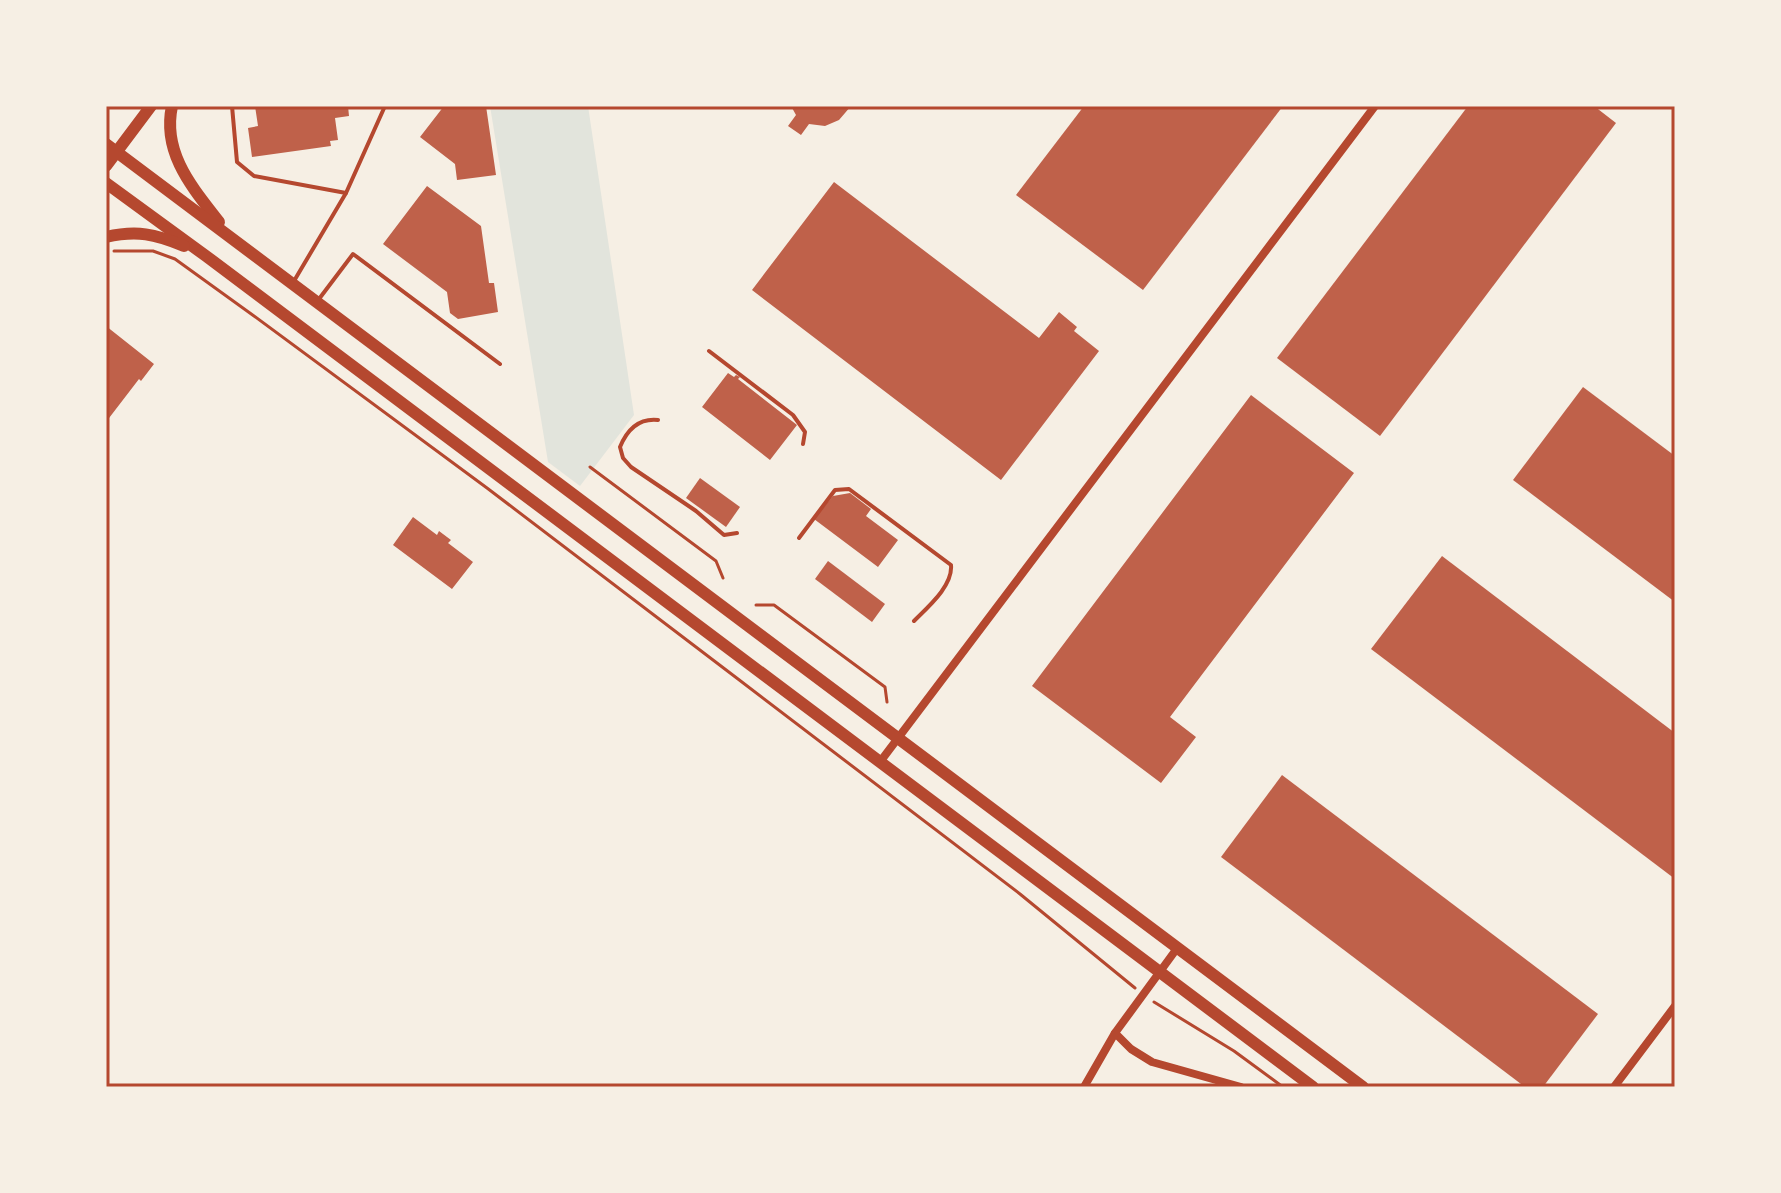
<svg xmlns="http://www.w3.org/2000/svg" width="1781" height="1193" viewBox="0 0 1781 1193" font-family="Quicksand,sans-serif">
  <rect width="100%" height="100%" fill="#f6efe4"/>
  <!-- green -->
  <path fill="#e2e4dc" d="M 490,106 L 588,106 L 634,415 L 580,486 L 548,462 Z"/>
  <!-- building -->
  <g fill="#bf614a">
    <path d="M 255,106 L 348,106 L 349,116 L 335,118 L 338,140 L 330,141 L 331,146 L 252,157 L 248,128 L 258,126 Z"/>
    <path d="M 444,106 L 486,106 L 496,175 L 457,180 L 455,164 L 420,137 Z"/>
    <path d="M 791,106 L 851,106 L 839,120 L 825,126 L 809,124 L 801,135 L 788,126 L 796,115 Z"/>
    <path d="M 1084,106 L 1283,106 L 1143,290 L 1016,195 Z"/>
    <path d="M 1468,106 L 1594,106 L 1616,123 L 1380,436 L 1277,358 Z"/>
    <path d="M 834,182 L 1039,338 L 1059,312 L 1077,327 L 1074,331 L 1099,351 L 1001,480 L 752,290 Z"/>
    <path d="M 427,186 L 481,226 L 489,283 L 494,283 L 498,312 L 458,319 L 450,313 L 447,292 L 383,244 Z"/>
    <path d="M 106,326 L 154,364 L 141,381 L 139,379 L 106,422 Z"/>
    <path d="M 728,373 L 734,377 L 736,375 L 740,377 L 738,379 L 797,425 L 770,460 L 702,407 Z"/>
    <path d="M 1583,387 L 1675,456 L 1675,602 L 1513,480 Z"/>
    <path d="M 1251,395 L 1354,473 L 1170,717 L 1196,737 L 1161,783 L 1032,686 Z"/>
    <path d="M 700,478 L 740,507 L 726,527 L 686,498 Z"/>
    <path d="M 850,493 L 871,509 L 866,516 L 898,540 L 878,567 L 814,519 L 833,496 Z"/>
    <path d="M 413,517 L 437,535 L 439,531 L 451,540 L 448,543 L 473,562 L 452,589 L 393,545 Z"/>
    <path d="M 1442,556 L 1675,733 L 1675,879 L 1371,649 Z"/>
    <path d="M 828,561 L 885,604 L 872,622 L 815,579 Z"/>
    <path d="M 1282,775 L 1598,1014 L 1543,1087 L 1525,1087 L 1221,857 Z"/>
  </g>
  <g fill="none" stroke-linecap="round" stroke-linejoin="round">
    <!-- path -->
    <g stroke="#b5482f" stroke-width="3">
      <path d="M 114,251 L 153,251 L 175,259 L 254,316 L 487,488 L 738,679 L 1020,894 L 1135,988"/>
      <path d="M 590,467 L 716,561 L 723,578"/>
      <path d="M 756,605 L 774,605 L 885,687 L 887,702"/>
      <path d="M 1154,1002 L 1234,1051 L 1283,1087"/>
    </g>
    <!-- service -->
    <g stroke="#b5482f" stroke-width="4">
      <path d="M 232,106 L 237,162 L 254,176 L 346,193"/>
      <path d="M 294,281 L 346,193 L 385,106"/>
      <path d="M 319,299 L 353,254 L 500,364"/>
      <path d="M 709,351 L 793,415 L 805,432 L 803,444"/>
      <path d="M 658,420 C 639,418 627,430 620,447 L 623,458 L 631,467 L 696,511 L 724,535 L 737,533"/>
      <path d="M 799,538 L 835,490 L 849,489 L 951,565 C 953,586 928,607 914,621"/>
    </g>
    <!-- minor -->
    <g stroke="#b5482f" stroke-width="8">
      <path d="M 880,762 L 1375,106"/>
      <path d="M 1115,1033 L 1131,1049 L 1152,1062 L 1241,1087"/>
      <path d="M 1084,1087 L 1115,1033 L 1178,947"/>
      <path d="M 1614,1087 L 1675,1006"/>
    </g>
    <!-- secondary -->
    <g stroke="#b5482f" stroke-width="12">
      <path d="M 172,106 C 162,153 192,187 219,222"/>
      <path d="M 106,144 L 1363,1087"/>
      <path d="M 106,166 L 151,106"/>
      <path d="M 106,183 L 206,256 L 1313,1087"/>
      <path d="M 106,237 C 137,230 155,234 184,246"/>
    </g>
  </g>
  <!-- border -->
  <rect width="1781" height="1193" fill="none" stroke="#f6efe4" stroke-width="216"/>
  <rect x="108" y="108" width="1565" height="977" fill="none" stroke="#b5482f" stroke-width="3"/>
</svg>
